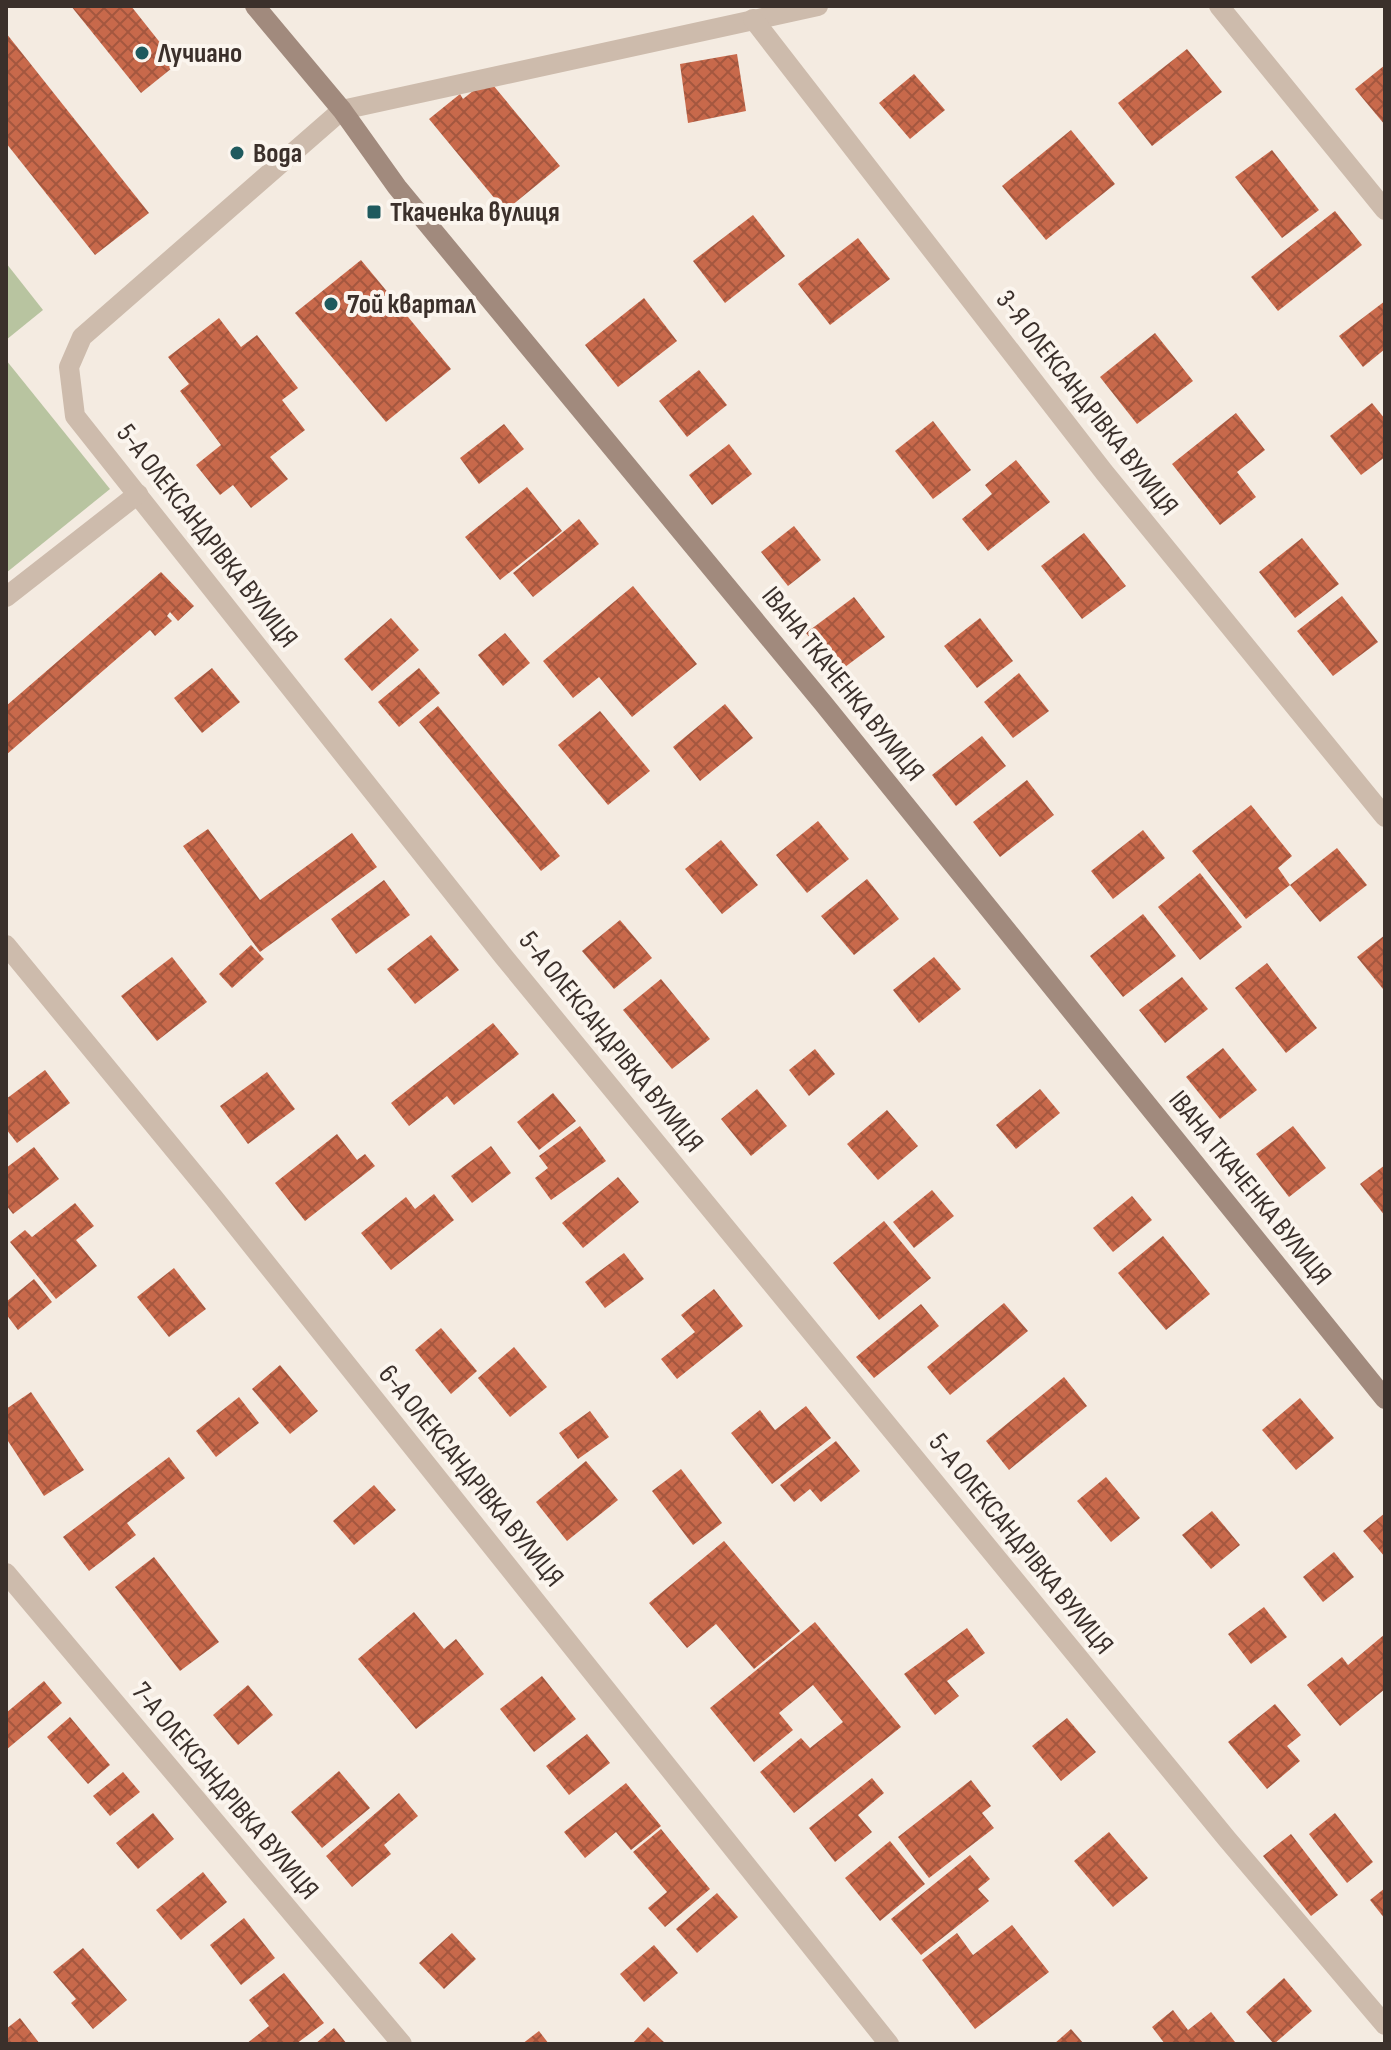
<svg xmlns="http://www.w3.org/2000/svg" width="1391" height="2050" viewBox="0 0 1391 2050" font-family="'Sofia Sans Condensed',sans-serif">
  <defs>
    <pattern id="building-cross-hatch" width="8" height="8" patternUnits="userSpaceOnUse" patternTransform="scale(2)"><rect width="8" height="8" fill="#c8694b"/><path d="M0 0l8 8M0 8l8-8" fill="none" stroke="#a4573f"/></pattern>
  </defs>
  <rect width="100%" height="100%" fill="#f4ebe1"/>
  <!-- grass -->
  <g fill="#b8c4a0">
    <path d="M 6,263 L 43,310 L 6,340 Z"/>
    <path d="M 6,360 L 110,489 L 6,573 Z"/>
  </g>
  <!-- building -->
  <g fill="url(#building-cross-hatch)">
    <path d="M 71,6 L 131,6 L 177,64 L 141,93 Z"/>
    <path d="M 6,33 L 149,213 L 95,255 L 6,143 Z"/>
    <path d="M 1187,49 L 1222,92 L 1152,146 L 1118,103 Z"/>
    <path d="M 737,54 L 746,111 L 688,123 L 680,64 Z"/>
    <path d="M 1385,65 L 1385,125 L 1355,89 Z"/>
    <path d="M 914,74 L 945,110 L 910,139 L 879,103 Z"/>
    <path d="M 488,79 L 560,166 L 505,211 L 429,119 L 460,94 L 463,99 Z"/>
    <path d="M 1071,130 L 1115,184 L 1046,240 L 1002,186 Z"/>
    <path d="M 1272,150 L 1319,210 L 1282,238 L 1235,177 Z"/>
    <path d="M 1335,211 L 1362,245 L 1278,311 L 1251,277 Z"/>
    <path d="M 753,215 L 785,256 L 725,303 L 693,261 Z"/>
    <path d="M 858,238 L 890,279 L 830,325 L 798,284 Z"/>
    <path d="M 361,260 L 451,369 L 386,422 L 295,313 Z"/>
    <path d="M 644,298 L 677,341 L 618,387 L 585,345 Z"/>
    <path d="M 1385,301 L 1385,349 L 1363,367 L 1339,336 Z"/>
    <path d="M 219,318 L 241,347 L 257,335 L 298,388 L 282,400 L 305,430 L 270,457 L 288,479 L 251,508 L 233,485 L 220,495 L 196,465 L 221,445 L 180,391 L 189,384 L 168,357 Z"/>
    <path d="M 1155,333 L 1193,381 L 1137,424 L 1100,377 Z"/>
    <path d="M 699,370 L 727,405 L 687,437 L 659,401 Z"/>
    <path d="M 1372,403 L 1385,419 L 1385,457 L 1361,475 L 1330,436 Z"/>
    <path d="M 1236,413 L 1265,450 L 1237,472 L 1256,497 L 1220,525 L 1172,464 Z"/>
    <path d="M 933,421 L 971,470 L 933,499 L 895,451 Z"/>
    <path d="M 504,424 L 524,449 L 479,484 L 460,458 Z"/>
    <path d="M 729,444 L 752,474 L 712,505 L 689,475 Z"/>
    <path d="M 1016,460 L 1050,502 L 988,551 L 962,519 L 992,494 L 985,485 Z"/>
    <path d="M 527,487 L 562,531 L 500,580 L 465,537 Z"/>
    <path d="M 579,519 L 599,544 L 533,597 L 513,573 Z"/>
    <path d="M 794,526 L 821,560 L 788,586 L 761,552 Z"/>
    <path d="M 1084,533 L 1126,586 L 1082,619 L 1041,566 Z"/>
    <path d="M 1302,538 L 1339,584 L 1295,618 L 1259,572 Z"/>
    <path d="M 161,572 L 194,606 L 178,621 L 170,612 L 167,616 L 172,621 L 155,636 L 150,630 L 6,755 L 6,706 Z"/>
    <path d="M 633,586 L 697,664 L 632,717 L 599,677 L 573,698 L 543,661 Z"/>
    <path d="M 1342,596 L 1378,642 L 1333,676 L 1297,631 Z"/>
    <path d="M 854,597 L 885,637 L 837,673 L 806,633 Z"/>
    <path d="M 391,618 L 419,650 L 372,691 L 344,659 Z"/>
    <path d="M 980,618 L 1013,661 L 977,688 L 944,646 Z"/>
    <path d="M 505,633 L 530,663 L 503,686 L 478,655 Z"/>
    <path d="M 212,668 L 240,702 L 202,733 L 174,698 Z"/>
    <path d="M 419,668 L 440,693 L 399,727 L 378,702 Z"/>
    <path d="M 1019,673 L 1049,711 L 1013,738 L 984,702 Z"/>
    <path d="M 725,704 L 753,738 L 700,781 L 673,747 Z"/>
    <path d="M 438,706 L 560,856 L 541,871 L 419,722 Z"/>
    <path d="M 600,711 L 650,771 L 608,805 L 558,745 Z"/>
    <path d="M 982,736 L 1006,766 L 956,806 L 932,775 Z"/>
    <path d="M 1027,780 L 1054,815 L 1000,857 L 973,822 Z"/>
    <path d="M 1251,805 L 1292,856 L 1278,868 L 1290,885 L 1246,919 L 1192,851 Z"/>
    <path d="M 818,821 L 849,859 L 807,893 L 776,855 Z"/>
    <path d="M 208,829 L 260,900 L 352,833 L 377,867 L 260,952 L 183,846 Z"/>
    <path d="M 1143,830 L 1165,858 L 1113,899 L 1091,871 Z"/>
    <path d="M 721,840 L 758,885 L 722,914 L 685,869 Z"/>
    <path d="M 1337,848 L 1367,885 L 1320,922 L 1290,885 Z"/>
    <path d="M 1200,873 L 1242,927 L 1200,960 L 1158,907 Z"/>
    <path d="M 867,879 L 899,919 L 854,955 L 821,916 Z"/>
    <path d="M 384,880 L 410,915 L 356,954 L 331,919 Z"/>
    <path d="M 1143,914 L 1176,956 L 1123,997 L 1090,956 Z"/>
    <path d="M 620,920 L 652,958 L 614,989 L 582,951 Z"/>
    <path d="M 431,935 L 459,970 L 415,1004 L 387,969 Z"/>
    <path d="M 1385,935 L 1385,987 L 1383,989 L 1357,957 Z"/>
    <path d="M 251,945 L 264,959 L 232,988 L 219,974 Z"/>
    <path d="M 172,957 L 207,1002 L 157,1041 L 121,996 Z"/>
    <path d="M 934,957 L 961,989 L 919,1023 L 893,990 Z"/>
    <path d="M 1267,963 L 1317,1028 L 1286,1053 L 1235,988 Z"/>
    <path d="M 1182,977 L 1208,1009 L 1165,1043 L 1139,1010 Z"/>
    <path d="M 661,979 L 710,1039 L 672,1069 L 623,1010 Z"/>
    <path d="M 493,1023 L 519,1054 L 454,1105 L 447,1096 L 409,1126 L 391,1103 Z"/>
    <path d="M 1223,1048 L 1257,1090 L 1220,1119 L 1186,1077 Z"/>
    <path d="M 815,1049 L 835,1074 L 809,1096 L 789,1070 Z"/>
    <path d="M 45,1070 L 70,1103 L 17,1143 L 6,1129 L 6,1099 Z"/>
    <path d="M 267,1072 L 295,1109 L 248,1144 L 220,1106 Z"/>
    <path d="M 757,1089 L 787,1126 L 751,1156 L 721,1119 Z"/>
    <path d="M 1040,1089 L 1060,1113 L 1016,1149 L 996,1125 Z"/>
    <path d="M 553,1093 L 576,1121 L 539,1150 L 517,1122 Z"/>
    <path d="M 887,1110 L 918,1146 L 878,1180 L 847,1144 Z"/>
    <path d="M 580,1126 L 606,1161 L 551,1200 L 535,1178 L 548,1168 L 539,1156 Z"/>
    <path d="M 1293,1126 L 1326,1168 L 1289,1197 L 1256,1154 Z"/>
    <path d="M 337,1134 L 357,1160 L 365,1154 L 375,1166 L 305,1221 L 275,1183 Z"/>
    <path d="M 491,1146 L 511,1173 L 472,1203 L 451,1176 Z"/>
    <path d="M 34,1147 L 59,1179 L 13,1214 L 6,1205 L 6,1168 Z"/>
    <path d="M 1385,1165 L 1385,1216 L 1360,1184 Z"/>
    <path d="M 618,1177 L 639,1202 L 583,1248 L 562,1223 Z"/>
    <path d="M 932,1190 L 954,1216 L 914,1248 L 893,1222 Z"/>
    <path d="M 434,1194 L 454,1220 L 391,1270 L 361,1233 L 406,1197 L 415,1209 Z"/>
    <path d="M 1132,1196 L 1152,1220 L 1113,1252 L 1093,1228 Z"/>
    <path d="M 75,1203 L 94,1226 L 76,1240 L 97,1266 L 56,1299 L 10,1242 L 25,1230 L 32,1237 Z"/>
    <path d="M 884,1221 L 931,1278 L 879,1320 L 833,1263 Z"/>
    <path d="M 1163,1236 L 1210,1294 L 1166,1330 L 1118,1273 Z"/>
    <path d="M 624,1253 L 644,1279 L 605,1308 L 585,1282 Z"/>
    <path d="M 174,1268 L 206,1309 L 169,1337 L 137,1297 Z"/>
    <path d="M 34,1279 L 52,1302 L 18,1330 L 6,1314 L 6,1302 Z"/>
    <path d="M 714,1289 L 743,1326 L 677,1379 L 661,1359 L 695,1332 L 681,1315 Z"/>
    <path d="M 1004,1303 L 1028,1331 L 950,1395 L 927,1367 Z"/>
    <path d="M 921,1304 L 939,1326 L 874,1378 L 856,1357 Z"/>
    <path d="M 441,1328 L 477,1371 L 451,1394 L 415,1350 Z"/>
    <path d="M 514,1347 L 547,1387 L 510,1417 L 478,1378 Z"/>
    <path d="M 280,1365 L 318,1411 L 290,1434 L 252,1389 Z"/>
    <path d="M 1064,1377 L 1087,1406 L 1009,1470 L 986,1441 Z"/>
    <path d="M 31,1392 L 84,1470 L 44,1496 L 6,1438 L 6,1409 Z"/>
    <path d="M 239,1397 L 259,1423 L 216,1457 L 196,1431 Z"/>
    <path d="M 1300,1398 L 1334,1438 L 1296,1470 L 1262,1430 Z"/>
    <path d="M 806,1406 L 831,1438 L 772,1484 L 731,1433 L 760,1410 L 775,1430 Z"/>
    <path d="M 590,1411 L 609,1437 L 578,1459 L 559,1433 Z"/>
    <path d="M 836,1441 L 860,1471 L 821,1502 L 810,1489 L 794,1502 L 780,1485 Z"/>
    <path d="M 169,1457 L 185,1478 L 127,1523 L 136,1535 L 89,1571 L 63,1537 Z"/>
    <path d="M 586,1461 L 618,1500 L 567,1541 L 536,1502 Z"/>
    <path d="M 681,1469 L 722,1523 L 693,1545 L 652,1491 Z"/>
    <path d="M 1106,1477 L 1140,1518 L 1111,1542 L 1077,1501 Z"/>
    <path d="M 374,1485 L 396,1510 L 354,1545 L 333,1521 Z"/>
    <path d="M 1212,1511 L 1240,1545 L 1211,1569 L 1182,1535 Z"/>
    <path d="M 1385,1513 L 1385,1557 L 1363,1531 Z"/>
    <path d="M 724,1541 L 800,1631 L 754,1669 L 716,1624 L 687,1648 L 649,1603 Z"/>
    <path d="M 1334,1552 L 1354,1577 L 1323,1602 L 1303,1577 Z"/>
    <path d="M 154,1557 L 219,1642 L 180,1671 L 115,1587 Z"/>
    <path d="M 1264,1607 L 1287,1637 L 1251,1664 L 1228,1634 Z"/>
    <path d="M 414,1612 L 444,1649 L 456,1639 L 484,1674 L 416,1729 L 358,1659 Z"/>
    <path d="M 815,1622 L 901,1727 L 794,1813 L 760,1772 L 801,1738 L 810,1748 L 843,1722 L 813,1685 L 779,1713 L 793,1730 L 754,1762 L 710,1708 Z"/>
    <path d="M 967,1628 L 985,1653 L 947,1681 L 959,1696 L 935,1715 L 904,1674 Z"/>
    <path d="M 1385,1634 L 1385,1689 L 1340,1726 L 1307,1685 L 1342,1657 L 1348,1665 Z"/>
    <path d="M 542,1676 L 576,1719 L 534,1752 L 500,1709 Z"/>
    <path d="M 44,1681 L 62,1703 L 6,1750 L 6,1713 Z"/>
    <path d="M 248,1685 L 273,1715 L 238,1745 L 213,1715 Z"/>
    <path d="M 1275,1704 L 1301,1735 L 1287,1746 L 1300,1761 L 1267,1789 L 1228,1742 Z"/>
    <path d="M 70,1717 L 110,1765 L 88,1784 L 47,1737 Z"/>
    <path d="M 1067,1718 L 1096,1752 L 1061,1781 L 1032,1746 Z"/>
    <path d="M 587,1734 L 610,1763 L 569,1795 L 546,1766 Z"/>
    <path d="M 339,1771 L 370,1808 L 322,1848 L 291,1812 Z"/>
    <path d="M 123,1772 L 140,1792 L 110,1816 L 93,1796 Z"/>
    <path d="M 872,1778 L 884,1793 L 858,1815 L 872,1832 L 835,1862 L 809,1828 Z"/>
    <path d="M 971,1780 L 991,1806 L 982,1813 L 994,1828 L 929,1878 L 898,1837 Z"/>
    <path d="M 626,1783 L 661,1826 L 631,1850 L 616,1832 L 585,1858 L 564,1832 Z"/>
    <path d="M 399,1793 L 418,1816 L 384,1845 L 391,1854 L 352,1887 L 326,1856 Z"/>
    <path d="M 153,1813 L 174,1839 L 138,1869 L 116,1843 Z"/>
    <path d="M 1335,1813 L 1373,1862 L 1347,1883 L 1309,1834 Z"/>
    <path d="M 661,1829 L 710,1889 L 665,1927 L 648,1908 L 667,1892 L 633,1852 Z"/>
    <path d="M 1109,1832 L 1148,1878 L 1113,1907 L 1074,1861 Z"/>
    <path d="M 1291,1834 L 1338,1895 L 1311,1916 L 1263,1856 Z"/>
    <path d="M 890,1841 L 925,1884 L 880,1921 L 845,1878 Z"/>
    <path d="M 970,1855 L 990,1879 L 978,1889 L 989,1901 L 921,1955 L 891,1919 Z"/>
    <path d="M 203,1872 L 227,1902 L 181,1940 L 156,1910 Z"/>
    <path d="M 1385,1888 L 1385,1919 L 1370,1900 Z"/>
    <path d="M 717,1893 L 738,1917 L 697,1953 L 676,1929 Z"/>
    <path d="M 244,1918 L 275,1958 L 241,1985 L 210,1945 Z"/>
    <path d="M 1012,1925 L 1049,1972 L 975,2029 L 922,1960 L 957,1933 L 973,1955 Z"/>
    <path d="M 452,1933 L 476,1959 L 444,1989 L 419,1963 Z"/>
    <path d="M 654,1945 L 678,1973 L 644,2002 L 620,1974 Z"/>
    <path d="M 83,1948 L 127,2000 L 93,2029 L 71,2003 L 76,1999 L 53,1972 Z"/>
    <path d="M 284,1973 L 324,2023 L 296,2044 L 246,2044 L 269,2026 L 249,2000 Z"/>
    <path d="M 1284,1978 L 1312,2011 L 1274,2044 L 1246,2012 Z"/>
    <path d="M 1173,2010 L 1188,2030 L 1211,2012 L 1235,2042 L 1231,2044 L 1165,2044 L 1152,2027 Z"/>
    <path d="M 20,2018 L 40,2044 L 6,2044 L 6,2029 Z"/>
    <path d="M 648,2027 L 666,2044 L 632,2044 Z"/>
    <path d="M 334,2028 L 347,2044 L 315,2044 Z"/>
    <path d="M 1071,2029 L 1084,2044 L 1054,2044 Z"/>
    <path d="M 539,2031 L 549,2044 L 522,2044 Z"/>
  </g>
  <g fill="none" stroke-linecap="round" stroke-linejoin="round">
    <!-- street -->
    <g stroke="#cdbbac" stroke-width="20">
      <path d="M 818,6 L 342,110 L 82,337 L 69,367 L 75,416 L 504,957 L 1227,1839 L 1385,2025"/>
      <path d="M 1219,6 L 1385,210"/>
      <path d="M 753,19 L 1104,472 L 1385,817"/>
      <path d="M 6,597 L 138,494"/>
      <path d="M 6,945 L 214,1198 L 889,2044"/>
      <path d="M 6,1573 L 402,2044"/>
    </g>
    <!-- secondary -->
    <path stroke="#a18a7d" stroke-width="20" d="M 255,6 L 342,110 L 397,187 L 823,703 L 1385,1399"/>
  </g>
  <!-- markers -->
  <g fill="#1f5a5e" stroke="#fbf5ee" stroke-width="3">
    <circle cx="142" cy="53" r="8"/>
    <circle cx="237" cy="153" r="8"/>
    <rect x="366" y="204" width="16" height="16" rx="4"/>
    <circle cx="331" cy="304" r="8"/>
  </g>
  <g text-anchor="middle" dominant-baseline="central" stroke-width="8" stroke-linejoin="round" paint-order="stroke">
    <!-- poi labels -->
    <g font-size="28" font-weight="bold" fill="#3b302b" stroke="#fbf5ee" text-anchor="start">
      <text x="158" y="53">Лучиано</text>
      <text x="253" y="153">Вода</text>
      <text x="390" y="212">Ткаченка вулиця</text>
      <text x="347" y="304">7ой квартал</text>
    </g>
    <!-- street labels -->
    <g font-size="28" fill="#3b302b" stroke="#fbf5ee">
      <text transform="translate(1087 403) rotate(52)">3-Я ОЛЕКСАНДРІВКА ВУЛИЦЯ</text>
      <text transform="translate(207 536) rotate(52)">5-А ОЛЕКСАНДРІВКА ВУЛИЦЯ</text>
      <text transform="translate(843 684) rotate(51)">ІВАНА ТКАЧЕНКА ВУЛИЦЯ</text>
      <text transform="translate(611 1042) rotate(51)">5-А ОЛЕКСАНДРІВКА ВУЛИЦЯ</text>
      <text transform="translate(1250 1188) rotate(51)">ІВАНА ТКАЧЕНКА ВУЛИЦЯ</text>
      <text transform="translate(471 1476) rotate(51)">6-А ОЛЕКСАНДРІВКА ВУЛИЦЯ</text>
      <text transform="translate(1021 1544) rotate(51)">5-А ОЛЕКСАНДРІВКА ВУЛИЦЯ</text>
      <text transform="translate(225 1791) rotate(50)">7-А ОЛЕКСАНДРІВКА ВУЛИЦЯ</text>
    </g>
  </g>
  <!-- border -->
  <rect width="1391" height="2050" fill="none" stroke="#3b302b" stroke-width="16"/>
</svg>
